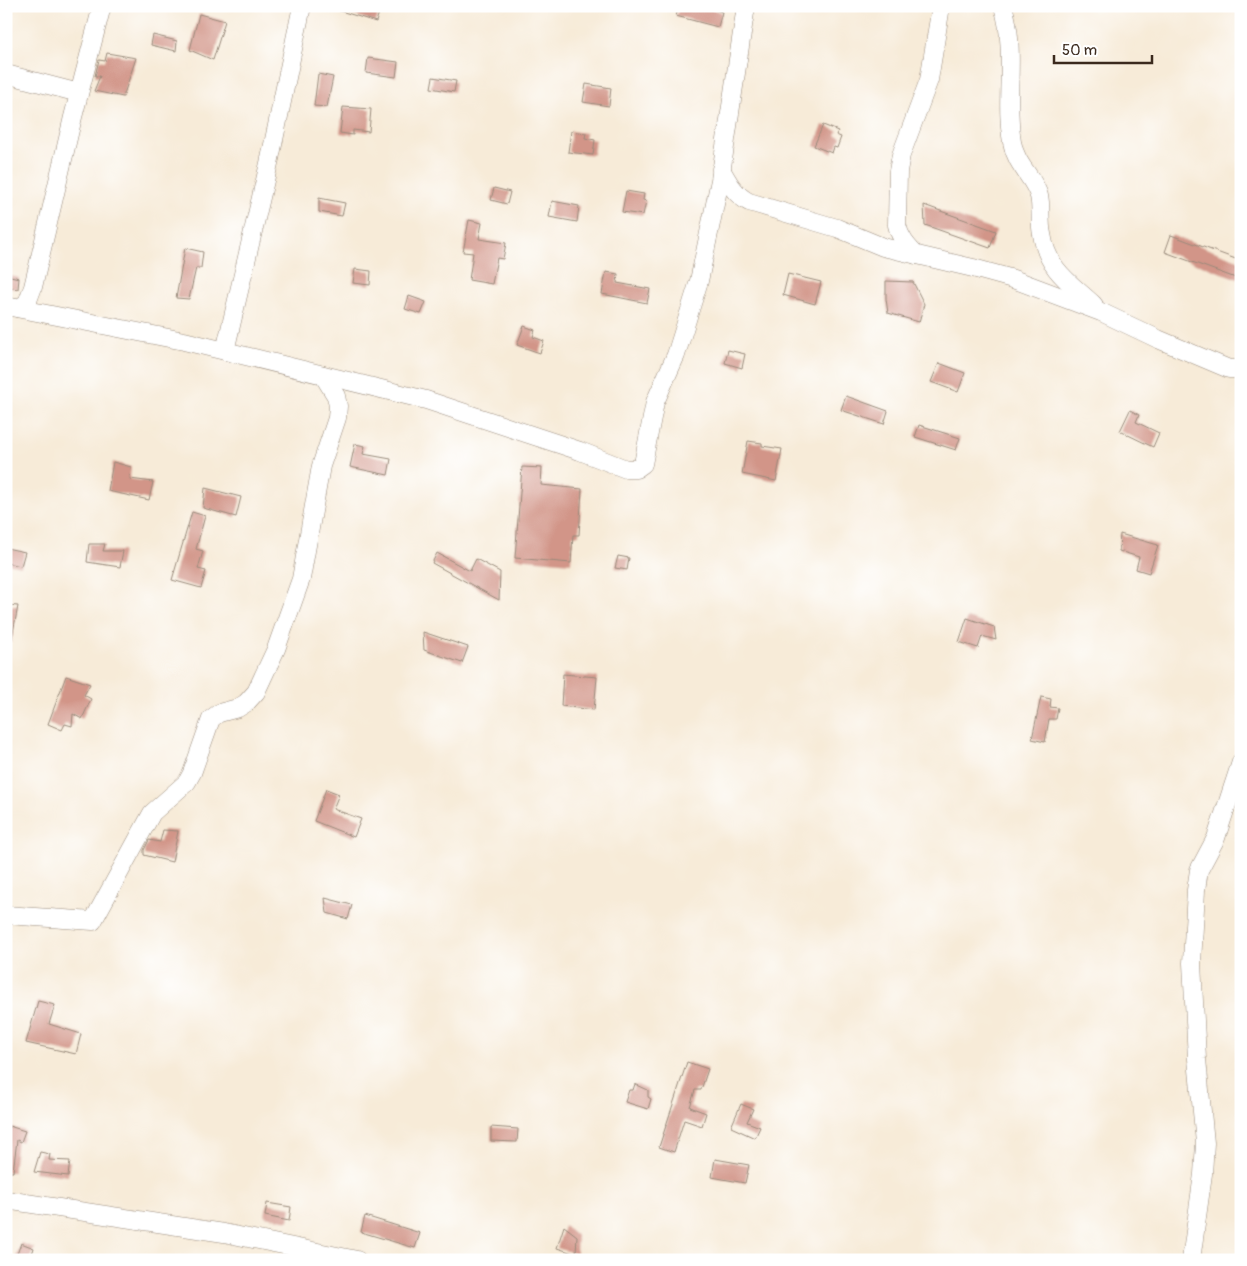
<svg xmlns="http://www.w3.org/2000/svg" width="1247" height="1266" viewBox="0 0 1247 1266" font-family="Pangolin,sans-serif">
  <rect width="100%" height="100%" fill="#fff"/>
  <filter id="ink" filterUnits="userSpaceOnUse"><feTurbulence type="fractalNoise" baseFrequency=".02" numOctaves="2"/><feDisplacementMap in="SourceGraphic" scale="10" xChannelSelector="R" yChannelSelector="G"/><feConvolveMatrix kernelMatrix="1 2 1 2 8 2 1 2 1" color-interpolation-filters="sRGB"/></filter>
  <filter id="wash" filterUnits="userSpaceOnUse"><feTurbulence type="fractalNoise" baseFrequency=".0096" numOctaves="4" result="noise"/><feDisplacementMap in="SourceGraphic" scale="20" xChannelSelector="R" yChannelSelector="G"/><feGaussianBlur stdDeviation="1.12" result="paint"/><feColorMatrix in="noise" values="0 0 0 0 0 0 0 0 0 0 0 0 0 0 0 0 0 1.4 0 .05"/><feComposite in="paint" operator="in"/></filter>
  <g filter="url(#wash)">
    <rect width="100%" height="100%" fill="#f7ebd8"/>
    <g id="blocks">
      <!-- building -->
      <g fill="#d29588">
        <path d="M 334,6 L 381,6 L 376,22 L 334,9 Z"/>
        <path d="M 679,6 L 702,6 L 722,12 L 718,27 L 676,16 Z"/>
        <path d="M 199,14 L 225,21 L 213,60 L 190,50 Z"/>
        <path d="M 153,35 L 177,41 L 176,51 L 151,45 Z"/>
        <path d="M 107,53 L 136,58 L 123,97 L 94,91 L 100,76 L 95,76 L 99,60 L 105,61 Z"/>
        <path d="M 368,58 L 398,62 L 396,77 L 366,73 Z"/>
        <path d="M 318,74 L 333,77 L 327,107 L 314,106 Z"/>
        <path d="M 433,77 L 456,81 L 454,92 L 431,88 Z"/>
        <path d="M 586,84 L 611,88 L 609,106 L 583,102 Z"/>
        <path d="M 343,107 L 371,109 L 369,132 L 353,130 L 353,135 L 340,133 Z"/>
        <path d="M 823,125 L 838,131 L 836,135 L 841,137 L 837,148 L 834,147 L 832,153 L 814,146 Z"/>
        <path d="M 571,131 L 586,133 L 585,138 L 595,140 L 593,155 L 568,152 Z"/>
        <path d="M 494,188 L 510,192 L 507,204 L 491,200 Z"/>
        <path d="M 626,191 L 644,194 L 643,200 L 646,201 L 643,215 L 622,212 Z"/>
        <path d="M 319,198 L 345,203 L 342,216 L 319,212 Z"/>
        <path d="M 552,201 L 579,206 L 577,222 L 549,217 Z"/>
        <path d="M 924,205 L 996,231 L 990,248 L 925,225 Z"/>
        <path d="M 469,220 L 482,223 L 479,239 L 506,243 L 503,259 L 497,258 L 492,284 L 469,280 L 473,253 L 463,252 Z"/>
        <path d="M 1171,235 L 1241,261 L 1241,280 L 1165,252 Z"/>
        <path d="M 185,248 L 203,252 L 201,268 L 196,268 L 189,299 L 176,298 Z"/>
        <path d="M 355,269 L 371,271 L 370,285 L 353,283 Z"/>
        <path d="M 606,272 L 618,274 L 617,283 L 650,289 L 647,303 L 602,294 Z"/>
        <path d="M 788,274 L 821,282 L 815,304 L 783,295 Z"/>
        <path d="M 6,275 L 19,278 L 18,289 L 6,287 Z"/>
        <path d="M 886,281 L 913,282 L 924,304 L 919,322 L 888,313 L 886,299 Z"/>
        <path d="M 409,296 L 426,302 L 421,314 L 405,309 Z"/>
        <path d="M 524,326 L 535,330 L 533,337 L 544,341 L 540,353 L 517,345 Z"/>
        <path d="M 728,350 L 745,354 L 742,368 L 725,363 Z"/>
        <path d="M 939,363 L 965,373 L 958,392 L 931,382 Z"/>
        <path d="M 846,396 L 888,411 L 884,424 L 841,410 Z"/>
        <path d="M 1130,410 L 1139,415 L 1136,422 L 1159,433 L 1153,447 L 1120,431 Z"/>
        <path d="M 919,425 L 960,438 L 956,450 L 915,437 Z"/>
        <path d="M 748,441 L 762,443 L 762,446 L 782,449 L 776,481 L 742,474 Z"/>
        <path d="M 355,444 L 365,446 L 363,454 L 391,459 L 388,475 L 350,467 Z"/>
        <path d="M 113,462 L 131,467 L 130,479 L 153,482 L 149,500 L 108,491 Z"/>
        <path d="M 522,467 L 542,468 L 541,485 L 582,489 L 579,535 L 573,535 L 571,563 L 515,558 Z"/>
        <path d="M 205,488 L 241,497 L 236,517 L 203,508 Z"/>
        <path d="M 192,512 L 205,516 L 196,549 L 203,551 L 198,569 L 206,571 L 201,588 L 172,580 Z"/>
        <path d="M 1120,534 L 1158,545 L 1149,573 L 1136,569 L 1139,557 L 1119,551 Z"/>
        <path d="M 89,544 L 105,544 L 103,551 L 123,551 L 120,567 L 87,562 Z"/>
        <path d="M 6,548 L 25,552 L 21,566 L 6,563 Z"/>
        <path d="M 437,553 L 470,571 L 476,559 L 500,572 L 499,600 L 432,563 Z"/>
        <path d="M 618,556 L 629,558 L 627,570 L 615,568 Z"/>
        <path d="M 6,605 L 18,606 L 11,643 L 6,642 Z"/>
        <path d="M 967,618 L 994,627 L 996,640 L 982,636 L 978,648 L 959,642 Z"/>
        <path d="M 423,632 L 468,647 L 462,663 L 424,650 Z"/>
        <path d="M 563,674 L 597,677 L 594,710 L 561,706 Z"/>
        <path d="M 66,676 L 90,684 L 84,695 L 91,699 L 82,719 L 73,714 L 72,726 L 65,724 L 62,730 L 48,724 Z"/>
        <path d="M 1041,697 L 1051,699 L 1050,707 L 1058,708 L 1056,719 L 1049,719 L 1045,742 L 1032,739 Z"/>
        <path d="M 326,789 L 339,794 L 333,809 L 361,819 L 354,837 L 314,821 Z"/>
        <path d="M 163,830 L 178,831 L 172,862 L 144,855 L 144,850 L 149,840 L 160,842 Z"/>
        <path d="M 325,898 L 352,905 L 348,919 L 327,913 Z"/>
        <path d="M 38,1001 L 55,1005 L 49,1024 L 81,1034 L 76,1054 L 26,1043 Z"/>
        <path d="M 687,1062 L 708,1069 L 701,1090 L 695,1090 L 690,1107 L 706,1113 L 702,1126 L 684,1120 L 674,1152 L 659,1147 Z"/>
        <path d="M 635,1084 L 648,1090 L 648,1097 L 651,1099 L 648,1109 L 625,1102 L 629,1090 L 633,1090 Z"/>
        <path d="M 741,1104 L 753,1109 L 747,1122 L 760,1127 L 755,1138 L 731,1127 Z"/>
        <path d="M 9,1126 L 25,1131 L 21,1142 L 17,1140 L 13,1172 L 6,1172 L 6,1145 Z"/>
        <path d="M 491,1127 L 518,1129 L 517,1142 L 491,1141 Z"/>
        <path d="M 40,1152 L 50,1154 L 49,1160 L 70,1161 L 68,1176 L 34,1172 Z"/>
        <path d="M 715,1159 L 749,1165 L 745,1183 L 712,1177 Z"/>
        <path d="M 267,1203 L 291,1207 L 289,1221 L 265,1216 Z"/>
        <path d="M 365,1216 L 420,1233 L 415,1248 L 361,1232 Z"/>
        <path d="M 564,1226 L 577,1236 L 576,1254 L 557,1248 Z"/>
        <path d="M 21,1243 L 34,1248 L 30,1260 L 15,1260 Z"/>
      </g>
    </g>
  </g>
  <g filter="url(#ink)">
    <use href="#blocks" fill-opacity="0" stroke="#998a7b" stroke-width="1"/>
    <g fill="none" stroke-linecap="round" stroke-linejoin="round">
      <!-- minor casing -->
      <g stroke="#998a7b" stroke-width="19">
        <g id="minor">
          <path d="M 1003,6 C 1017,51 1004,97 1012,142 C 1016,166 1034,177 1039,196 C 1042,208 1039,221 1042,234 C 1047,269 1069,282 1094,305"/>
          <path d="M 6,74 L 79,93"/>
          <path d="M 721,169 C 729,183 735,195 749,202 L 837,228 L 883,247 L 973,268 L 1013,279 L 1101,312 L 1158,339 L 1229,369 L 1241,369"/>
          <path d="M 916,255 C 907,246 900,238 897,225 L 898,171 L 901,155 L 929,80 L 941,6"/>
          <path d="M 6,306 L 184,341 L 426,400 L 580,451 L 626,469 L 636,469 L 643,464 L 655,402 L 676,355 L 699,281 L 720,180 L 746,6"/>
          <path d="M 18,308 L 27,303 L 33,287 L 73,117 L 102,6"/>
          <path d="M 225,351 L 270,159 L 302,6"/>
          <path d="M 6,915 L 93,921 L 152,813 L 187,782 L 192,773 L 211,719 L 219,713 L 238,708 L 246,703 L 256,692 L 276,649 L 301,579 L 321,466 L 337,418 L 338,406 L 336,396 L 323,375"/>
          <path d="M 6,1200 L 224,1233 L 357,1260"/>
          <path d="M 1191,1260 L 1203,1174 L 1205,1143 L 1197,1059 L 1192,963 L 1196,890 L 1199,870 L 1216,838 L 1241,762"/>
        </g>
      </g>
      <!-- minor -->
      <use href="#minor" stroke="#fff" stroke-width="18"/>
    </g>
  </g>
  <!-- margin -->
  <rect width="1247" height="1266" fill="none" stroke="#fff" stroke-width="25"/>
  <!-- scale -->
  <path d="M1054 55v8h98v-8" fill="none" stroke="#3b2a1e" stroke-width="2.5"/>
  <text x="1062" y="55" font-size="15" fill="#3b2a1e" stroke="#ffffff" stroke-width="4" paint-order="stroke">50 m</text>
</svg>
